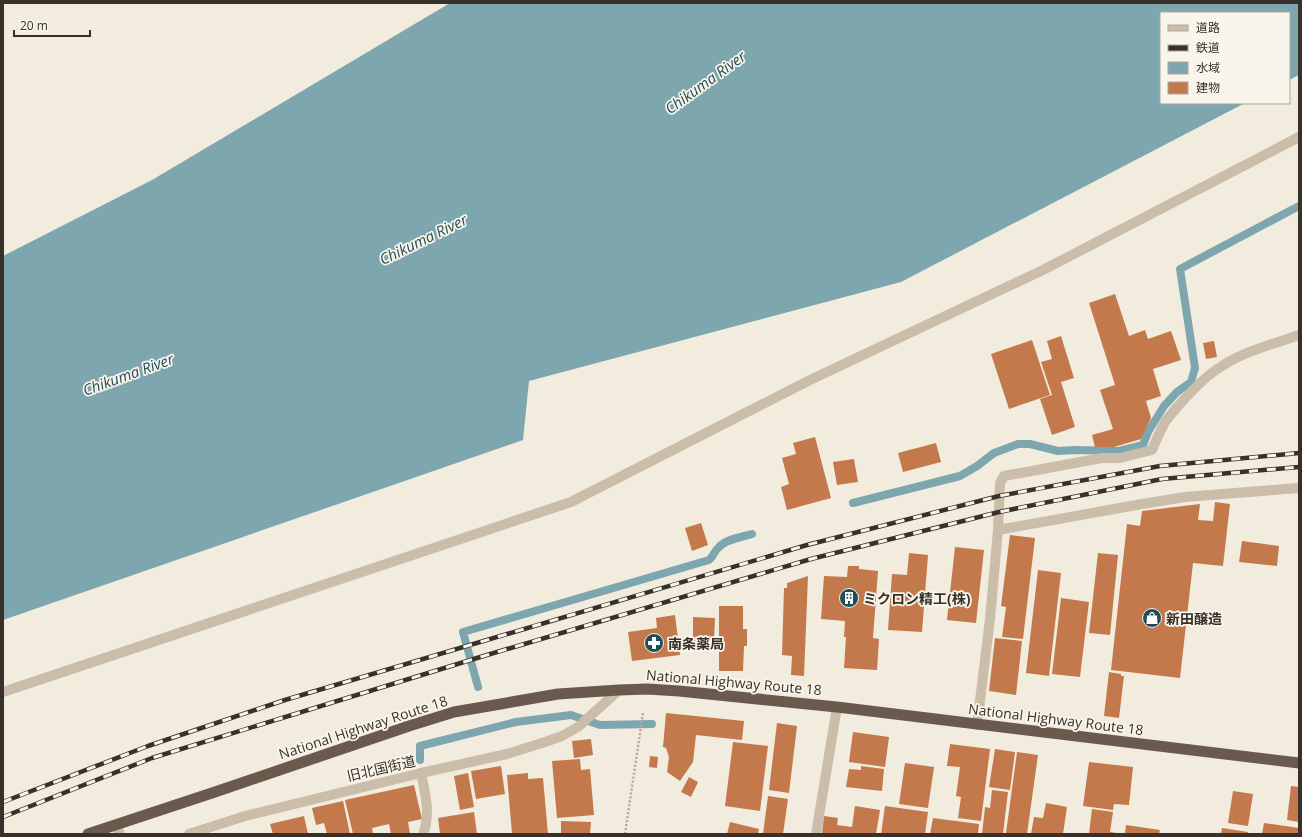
<svg xmlns="http://www.w3.org/2000/svg" width="1302" height="837" viewBox="0 0 1302 837" font-family="'Open Sans','Noto Sans JP',sans-serif">
  <rect width="100%" height="100%" fill="#f2ecde"/>
  <!-- water -->
  <path fill="#7ea6af" d="M 450,3 L 1299,3 L 1299,75 L 1289,80 L 1289,13 L 1161,13 L 1161,103 L 1245,103 L 901,282 L 529,381 L 523,440 L 3,620 L 3,256 L 152,180 Z"/>
  <g fill="none" stroke-linecap="round" stroke-linejoin="round">
    <!-- stream -->
    <g stroke="#7ea6af" stroke-width="8">
      <path d="M 853,503 L 960,476 L 977,466 L 994,453 L 1018,444 L 1030,444 L 1058,451 L 1074,450 L 1119,451 L 1143,445 L 1148,432 L 1164,406 L 1177,392 L 1191,382 L 1195,368 L 1180,269 L 1299,206"/>
      <path d="M 478,687 L 463,632 L 709,560 C 714,556 714,551 719,547 C 726,539 742,537 752,534"/>
      <path d="M 420,760 L 420,746 L 516,722 L 571,715 L 600,725 L 652,724"/>
    </g>
  </g>
  <!-- building -->
  <g fill="#c3794b">
    <path d="M 1115,294 L 1129,336 L 1145,330 L 1148,339 L 1171,331 L 1181,360 L 1153,369 L 1161,396 L 1146,401 L 1151,418 L 1141,439 L 1114,447 L 1095,447 L 1092,435 L 1113,429 L 1100,390 L 1115,385 L 1089,303 Z"/>
    <path d="M 1061,336 L 1074,378 L 1061,382 L 1075,427 L 1052,435 L 1040,399 L 1052,395 L 1041,362 L 1052,359 L 1047,341 Z"/>
    <path d="M 1032,340 L 1050,395 L 1009,409 L 991,354 Z"/>
    <path d="M 1214,341 L 1217,357 L 1206,359 L 1203,343 Z"/>
    <path d="M 815,437 L 831,498 L 787,510 L 781,487 L 789,484 L 782,458 L 796,454 L 793,443 Z"/>
    <path d="M 936,443 L 941,462 L 903,472 L 898,453 Z"/>
    <path d="M 854,459 L 858,482 L 837,485 L 833,462 Z"/>
    <path d="M 1215,502 L 1230,504 L 1223,566 L 1193,563 L 1180,678 L 1111,670 L 1127,524 L 1140,526 L 1142,511 L 1200,504 L 1198,520 L 1213,521 Z"/>
    <path d="M 701,523 L 708,545 L 692,551 L 685,528 Z"/>
    <path d="M 1010,535 L 1035,538 L 1023,639 L 1002,637 L 1006,607 L 1001,606 Z"/>
    <path d="M 1242,541 L 1279,546 L 1277,566 L 1239,562 Z"/>
    <path d="M 955,547 L 984,550 L 976,623 L 947,620 Z"/>
    <path d="M 909,553 L 928,555 L 922,632 L 888,630 L 892,574 L 907,575 Z"/>
    <path d="M 1098,553 L 1118,555 L 1110,635 L 1089,633 Z"/>
    <path d="M 848,566 L 859,566 L 859,569 L 878,571 L 873,638 L 879,639 L 877,670 L 844,668 L 846,637 L 844,637 L 845,621 L 821,619 L 824,576 L 847,577 Z"/>
    <path d="M 1038,570 L 1061,573 L 1049,676 L 1026,673 Z"/>
    <path d="M 808,576 L 804,676 L 791,675 L 792,656 L 782,655 L 784,588 L 787,588 L 787,583 Z"/>
    <path d="M 1061,598 L 1089,602 L 1080,677 L 1052,674 Z"/>
    <path d="M 719,606 L 743,606 L 743,629 L 747,629 L 747,646 L 744,646 L 743,671 L 719,671 Z"/>
    <path d="M 675,615 L 680,655 L 632,661 L 628,632 L 657,628 L 656,618 Z"/>
    <path d="M 693,617 L 715,618 L 714,641 L 693,641 Z"/>
    <path d="M 995,638 L 1022,641 L 1016,695 L 989,691 Z"/>
    <path d="M 1109,672 L 1121,674 L 1121,676 L 1124,676 L 1119,718 L 1104,716 Z"/>
    <path d="M 666,713 L 744,721 L 742,740 L 696,735 L 693,762 L 680,781 L 667,772 L 669,757 L 666,748 L 663,747 Z"/>
    <path d="M 777,723 L 797,726 L 789,793 L 769,790 Z"/>
    <path d="M 853,732 L 889,737 L 885,767 L 849,762 Z"/>
    <path d="M 591,739 L 593,755 L 574,758 L 572,741 Z"/>
    <path d="M 733,742 L 768,746 L 760,811 L 725,806 Z"/>
    <path d="M 950,744 L 990,749 L 981,821 L 958,818 L 961,797 L 956,796 L 960,767 L 947,766 Z"/>
    <path d="M 995,749 L 1015,752 L 1010,790 L 989,787 Z"/>
    <path d="M 1017,752 L 1038,755 L 1027,834 L 1006,833 Z"/>
    <path d="M 650,756 L 658,757 L 657,768 L 649,767 Z"/>
    <path d="M 580,759 L 581,770 L 590,769 L 594,815 L 557,818 L 552,761 Z"/>
    <path d="M 1089,762 L 1133,767 L 1129,805 L 1114,804 L 1113,810 L 1083,806 Z"/>
    <path d="M 905,763 L 934,767 L 928,808 L 899,804 Z"/>
    <path d="M 501,766 L 505,794 L 476,799 L 471,771 Z"/>
    <path d="M 861,766 L 884,769 L 882,791 L 846,787 L 849,769 L 861,770 Z"/>
    <path d="M 468,773 L 474,807 L 460,810 L 454,776 Z"/>
    <path d="M 528,773 L 528,779 L 543,778 L 548,834 L 512,834 L 507,775 Z"/>
    <path d="M 689,777 L 698,782 L 691,797 L 681,792 Z"/>
    <path d="M 414,785 L 422,819 L 408,822 L 410,834 L 391,834 L 389,824 L 372,828 L 373,834 L 353,834 L 345,800 Z"/>
    <path d="M 1291,786 L 1299,787 L 1299,822 L 1287,820 Z"/>
    <path d="M 992,790 L 1008,792 L 1003,834 L 982,834 L 985,807 L 990,808 Z"/>
    <path d="M 1233,791 L 1253,794 L 1248,826 L 1228,823 Z"/>
    <path d="M 768,796 L 788,799 L 783,834 L 763,834 Z"/>
    <path d="M 343,801 L 350,834 L 327,834 L 324,823 L 316,825 L 312,808 Z"/>
    <path d="M 1046,803 L 1067,807 L 1063,834 L 1031,834 L 1034,817 L 1043,818 Z"/>
    <path d="M 855,806 L 880,810 L 876,834 L 822,834 L 824,816 L 838,818 L 837,825 L 852,827 Z"/>
    <path d="M 885,806 L 928,812 L 925,834 L 881,834 Z"/>
    <path d="M 1092,809 L 1113,812 L 1110,832 L 1117,833 L 1117,834 L 1089,834 Z"/>
    <path d="M 474,812 L 477,834 L 440,834 L 438,818 Z"/>
    <path d="M 304,816 L 308,834 L 273,834 L 270,824 Z"/>
    <path d="M 933,818 L 979,824 L 978,834 L 930,834 Z"/>
    <path d="M 561,821 L 591,822 L 590,834 L 561,834 Z"/>
    <path d="M 730,822 L 759,829 L 758,834 L 727,834 Z"/>
    <path d="M 1264,823 L 1299,828 L 1299,834 L 1262,834 Z"/>
    <path d="M 1126,825 L 1160,830 L 1159,834 L 1125,834 Z"/>
    <path d="M 1222,828 L 1248,832 L 1248,834 L 1221,834 Z"/>
  </g>
  <g fill="none" stroke-linecap="round" stroke-linejoin="round">
    <!-- path -->
    <path stroke="#b6a894" stroke-width="2.5" stroke-dasharray="2 2" stroke-linecap="butt" d="M 625,834 L 643,713"/>
    <!-- minor -->
    <g stroke="#cabdaa" stroke-width="10">
      <path d="M 998,530 L 1000,483 L 1004,476 L 1102,458 L 1120,458 L 1152,450 C 1156,441 1160,431 1165,422 C 1177,406 1204,376 1222,366 C 1245,351 1273,344 1299,335"/>
      <path d="M 3,692 L 571,502 L 810,380 L 1043,270 L 1299,137"/>
      <path d="M 977,725 L 990,619 L 998,530 L 1142,504 L 1185,497 L 1299,488"/>
      <path d="M 421,773 C 425,793 431,814 423,834"/>
      <path d="M 116,825 L 120,834"/>
      <path d="M 189,834 L 245,816 L 421,773 L 507,754 L 545,742 L 562,736 L 578,727 L 619,690"/>
      <path d="M 816,834 L 837,707"/>
    </g>
    <!-- trunk -->
    <path stroke="#6a5a4e" stroke-width="11" d="M 88,834 L 215,792 L 409,726 L 454,712 L 558,694 L 619,690 L 647,689 L 679,691 L 837,707 L 1299,763"/>
    <!-- rail casing -->
    <g stroke="#38302a" stroke-width="4.5">
      <g id="rail">
        <path d="M 3,802 L 148,746 L 285,700 L 807,545 L 999,496 L 1160,466 L 1299,453"/>
        <path d="M 3,817 L 152,758 L 477,658 L 811,559 L 999,512 L 1162,479 L 1299,467"/>
      </g>
    </g>
    <!-- rail -->
    <use href="#rail" stroke="#faf5eb" stroke-width="3" stroke-dasharray="9" stroke-linecap="butt"/>
  </g>
  <!-- icons -->
  <defs>
    <g id="building-disc" transform="scale(1)"><circle r="9.5" fill="#204d59" stroke="#faf5eb"/><path d="M-4-6H4V6H1V3H-1V6H-4ZM-2.5-4.3h1.7v1.8h-1.7ZM.8-4.3h1.7v1.8H.8ZM-2.5-1h1.7V.8h-1.7ZM.8-1h1.7V.8H.8Z" fill="#fff"/></g>
    <g id="shop-disc" transform="scale(1)"><circle r="9.5" fill="#204d59" stroke="#faf5eb"/><path d="M-5-2.5h2.3a2.7 3.5 0 0 1 5.4 0H5L5.5 6h-11ZM-1.5-2.5h3a1.5 2.3 0 0 0-3 0Z" fill="#fff"/></g>
    <g id="pharmacy-disc" transform="scale(1)"><circle r="9.5" fill="#204d59" stroke="#faf5eb"/><path d="M-2-6h4v4h4v4h-4v4h-4v-4h-4v-4h4Z" fill="#fff"/></g>
  </defs>
  <g fill-rule="evenodd">
    <use href="#building-disc" x="849" y="598"/>
    <use href="#shop-disc" x="1152" y="618"/>
    <use href="#pharmacy-disc" x="654" y="643"/>
  </g>
  <g text-anchor="middle" dominant-baseline="central" stroke-width="3.5" stroke-linejoin="round" paint-order="stroke">
    <!-- poi labels -->
    <g font-size="14" font-weight="bold" fill="#38302a" stroke="#faf5eb" text-anchor="start">
      <text x="863" y="598">ミクロン精工(株)</text>
      <text x="1166" y="618">新田醸造</text>
      <text x="668" y="643">南条薬局</text>
    </g>
    <!-- street labels -->
    <g font-size="14" fill="#38302a" stroke="#faf5eb">
      <text transform="translate(734 682) rotate(5)">National Highway Route 18</text>
      <text transform="translate(1056 719) rotate(7)">National Highway Route 18</text>
      <text transform="translate(363 727) rotate(-18)">National Highway Route 18</text>
      <text transform="translate(381 768) rotate(-13)">旧北国街道</text>
    </g>
    <!-- water labels -->
    <g font-size="15" font-style="italic" fill="#204d59" stroke="#faf5eb">
      <text transform="translate(705 82) rotate(-36)">Chikuma River</text>
      <text transform="translate(423 239) rotate(-26)">Chikuma River</text>
      <text transform="translate(128 374) rotate(-20)">Chikuma River</text>
    </g>
  </g>
  <!-- border -->
  <rect width="1302" height="837" fill="none" stroke="#38302a" stroke-width="8"/>
  <!-- legend -->
  <rect x="1160" y="12" width="130" height="92" fill="#faf5eb" stroke="#aca69e"/>
  <rect x="1168" y="25" width="20" height="6" fill="#cabdaa" stroke="#aca69e"/>
  <text x="1196" y="32" font-size="12" fill="#38302a">道路</text>
  <rect x="1168" y="45" width="20" height="6" fill="#38302a" stroke="#aca69e"/>
  <text x="1196" y="52" font-size="12" fill="#38302a">鉄道</text>
  <rect x="1168" y="62" width="20" height="12" fill="#7ea6af" stroke="#aca69e"/>
  <text x="1196" y="72" font-size="12" fill="#38302a">水域</text>
  <rect x="1168" y="82" width="20" height="12" fill="#c3794b" stroke="#aca69e"/>
  <text x="1196" y="92" font-size="12" fill="#38302a">建物</text>
  <!-- scale -->
  <path d="M14 30v6h76v-6" fill="none" stroke="#38302a" stroke-width="2"/>
  <text x="20" y="30" font-size="12" fill="#38302a" stroke="#faf5eb" stroke-width="3" paint-order="stroke">20 m</text>
</svg>
